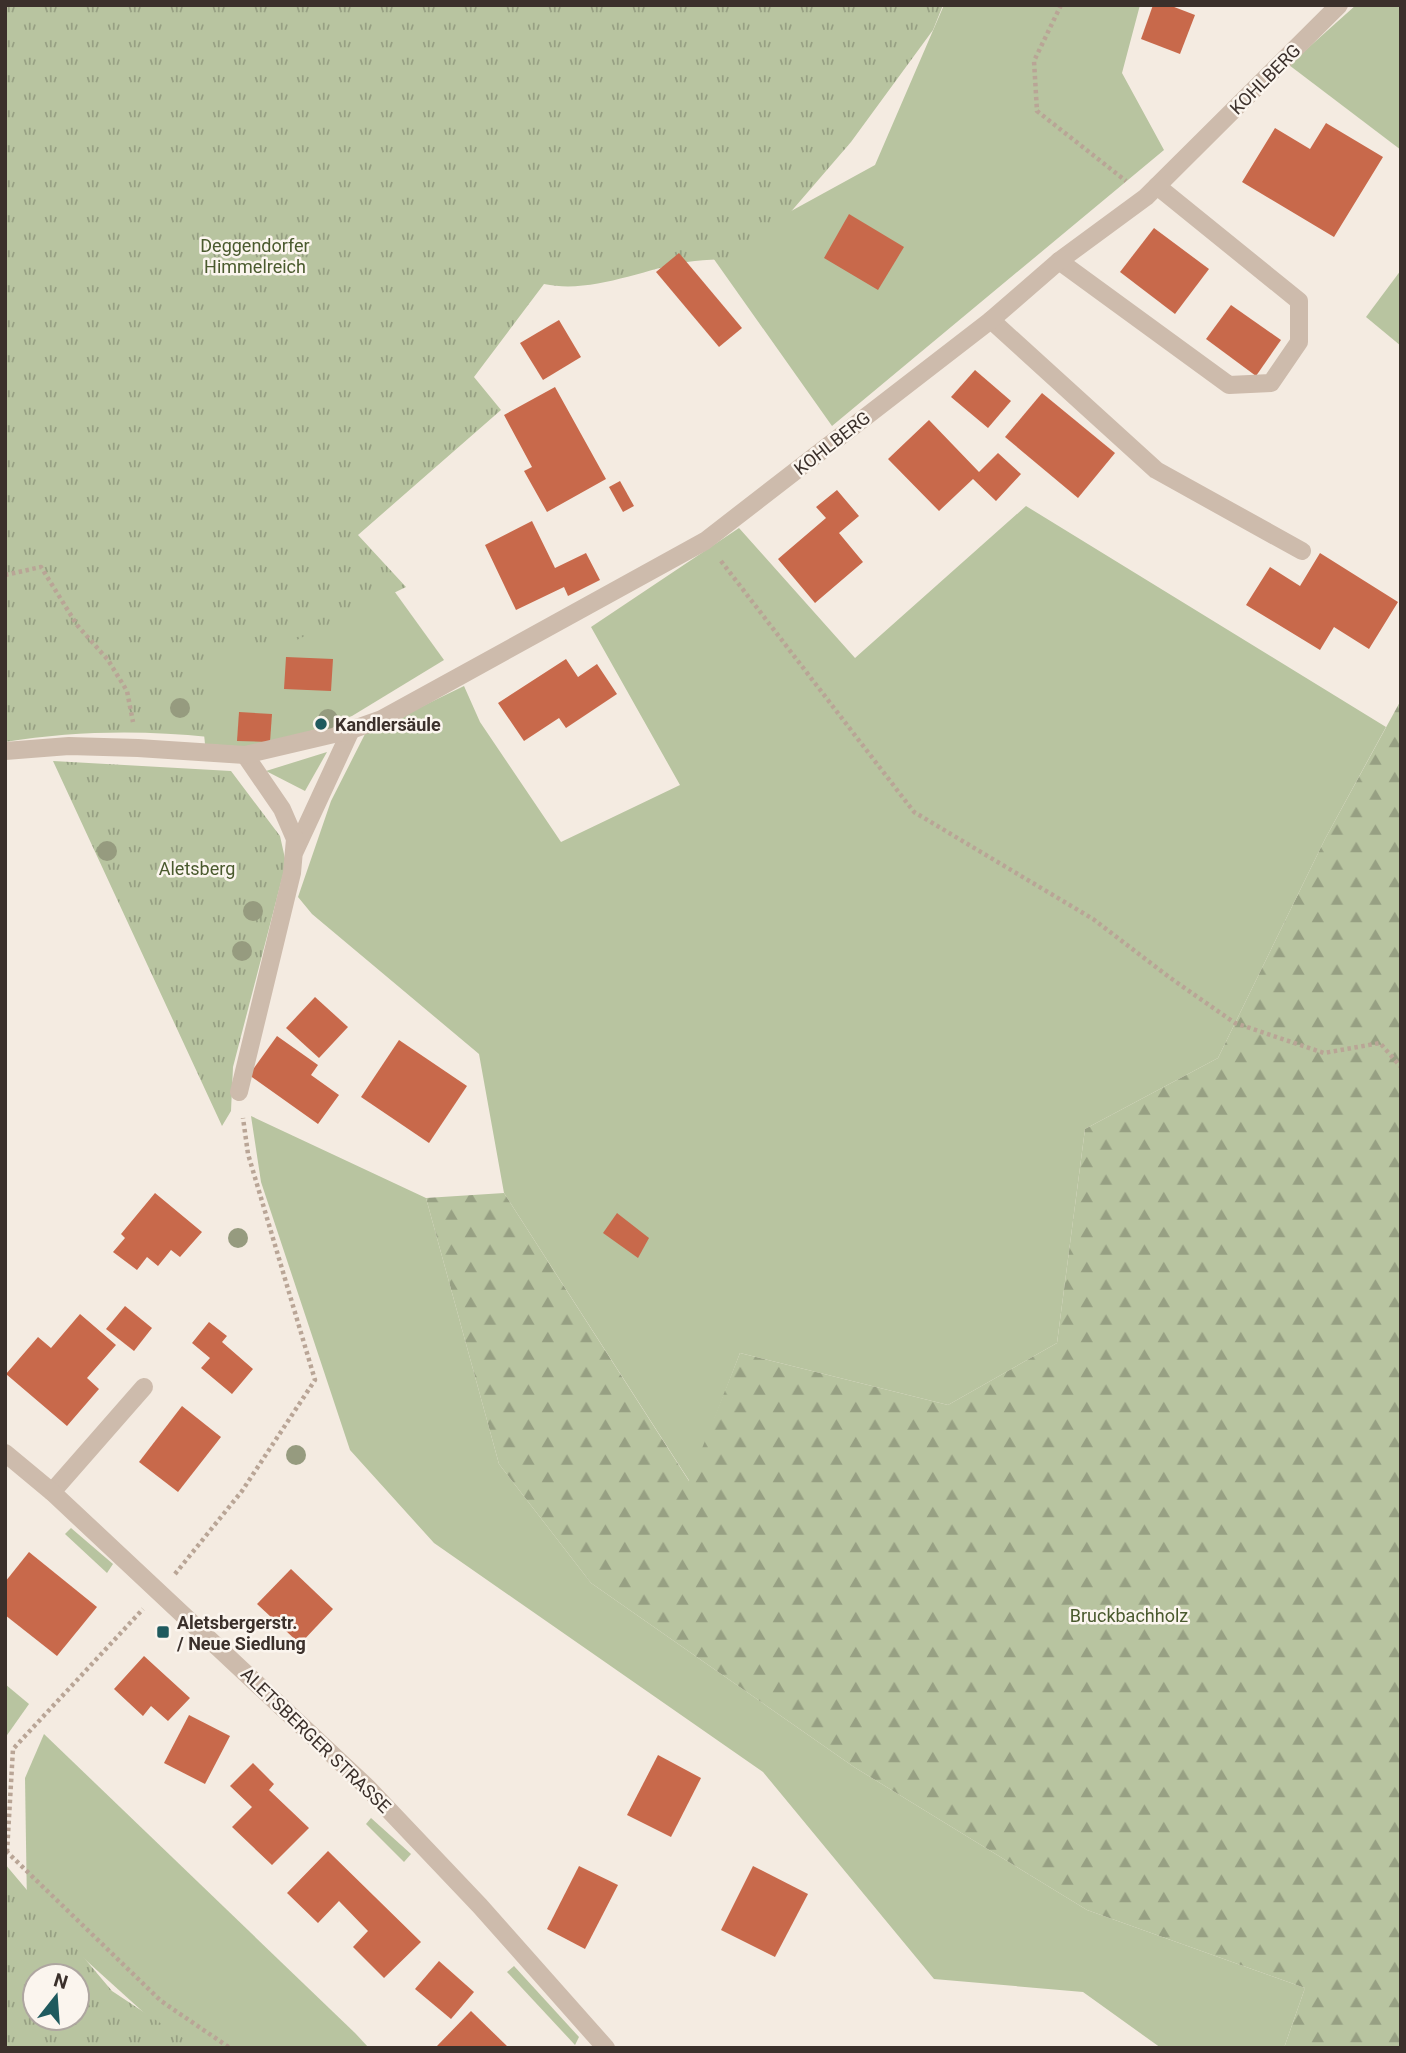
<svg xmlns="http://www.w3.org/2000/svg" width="1406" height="2053" viewBox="0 0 1406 2053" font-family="Roboto,sans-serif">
  <defs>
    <pattern id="forest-firs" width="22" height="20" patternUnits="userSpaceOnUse" patternTransform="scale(1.75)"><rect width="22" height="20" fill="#b8c4a0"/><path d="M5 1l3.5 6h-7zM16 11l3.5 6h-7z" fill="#97a083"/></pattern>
    <pattern id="park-tufts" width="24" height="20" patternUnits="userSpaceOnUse" patternTransform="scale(1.75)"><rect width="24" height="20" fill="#b8c4a0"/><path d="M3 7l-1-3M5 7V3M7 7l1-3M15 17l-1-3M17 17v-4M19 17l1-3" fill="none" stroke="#97a083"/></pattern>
  </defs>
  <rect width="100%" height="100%" fill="#f4ebe1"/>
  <!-- grass -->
  <g fill="#b8c4a0">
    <path d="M 944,5 L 1140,5 L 1122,73 L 1164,150 L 832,426 L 711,255 L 875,165 Z"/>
    <path d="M 1356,5 L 1401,5 L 1401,150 L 1289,65 Z"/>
    <path d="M 1401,270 L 1401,346 L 1366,317 Z"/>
    <path d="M 1026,506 L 1386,727 L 1325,839 L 1218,1058 L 1085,1129 L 1057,1343 L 948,1405 L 740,1353 L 690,1482 L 504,1193 L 479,1054 L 312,914 L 298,897 L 331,801 L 365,734 L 464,686 L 480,722 L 561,842 L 680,785 L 591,627 L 739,528 L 855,658 Z"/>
    <path d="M 353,534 L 444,660 L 352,716 L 264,748 L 205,744 L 195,643 Z"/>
    <path d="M 327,752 L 305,791 L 266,771 Z"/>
    <path d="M 251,1116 L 426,1198 L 499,1464 L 591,1583 L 854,1767 L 1087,1910 L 1305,1988 L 1284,2048 L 1161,2048 L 1083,1992 L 934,1979 L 763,1772 L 434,1543 L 350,1450 L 261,1182 Z"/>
    <path d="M 71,1528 L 113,1564 L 107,1573 L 65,1534 Z"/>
    <path d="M 5,1684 L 29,1704 L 5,1738 Z"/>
    <path d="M 44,1734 L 355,2033 L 369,2048 L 183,2048 L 27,1907 L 25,1778 Z"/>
    <path d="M 371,1818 L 411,1854 L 404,1862 L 366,1824 Z"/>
    <path d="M 514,1966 L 579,2037 L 575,2045 L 507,1972 Z"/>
  </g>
  <!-- forest -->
  <path fill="url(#forest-firs)" d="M 1401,700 L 1401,2048 L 1284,2048 L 1305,1988 L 1087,1910 L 854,1767 L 591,1583 L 499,1464 L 426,1198 L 504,1193 L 689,1481 L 740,1353 L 948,1405 L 1057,1343 L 1085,1129 L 1218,1058 L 1325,839 Z"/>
  <!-- park -->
  <g fill="url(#park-tufts)" fill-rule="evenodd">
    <path d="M 5,5 L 943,5 L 933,30 L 851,142 L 751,258 C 730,259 708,259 687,262 C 641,270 591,294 544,284 L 474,377 L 501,410 L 358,535 L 406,587 L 274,651 L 211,650 L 209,737 C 141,730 73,731 5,742 Z"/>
    <path d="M 53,761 L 231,771 L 280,836 L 286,863 L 233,1067 L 231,1111 L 222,1126 Z"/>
    <path d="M 5,1864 L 112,1991 L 198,2048 L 5,2048 ZM 35,1976 L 77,1976 L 77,2018 L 35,2018 Z"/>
  </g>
  <!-- building -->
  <g fill="#c8694b">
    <path d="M 1153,5 L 1169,5 L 1195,15 L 1180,54 L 1141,39 Z"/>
    <path d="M 1326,123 L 1383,157 L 1334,237 L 1242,182 L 1275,128 L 1310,149 Z"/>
    <path d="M 849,214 L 904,247 L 878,290 L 824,258 Z"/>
    <path d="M 1154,228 L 1209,269 L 1175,314 L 1120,272 Z"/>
    <path d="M 679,253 L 742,328 L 719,347 L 656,272 Z"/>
    <path d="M 1231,305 L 1281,340 L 1256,376 L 1206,339 Z"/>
    <path d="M 559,320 L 581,357 L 543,380 L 520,343 Z"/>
    <path d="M 975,370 L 1011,401 L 988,428 L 951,397 Z"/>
    <path d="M 555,387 L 606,479 L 547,512 L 524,471 L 532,467 L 504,415 Z"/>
    <path d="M 1042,393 L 1115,453 L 1078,498 L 1005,437 Z"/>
    <path d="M 929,420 L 979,472 L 998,453 L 1021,474 L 996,501 L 973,479 L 939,511 L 888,459 Z"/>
    <path d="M 620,481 L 634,506 L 623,512 L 609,487 Z"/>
    <path d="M 837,490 L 859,516 L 839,533 L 863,562 L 815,603 L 778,559 L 826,518 L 816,507 Z"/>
    <path d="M 532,521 L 555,568 L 586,553 L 600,580 L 568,596 L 564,587 L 516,610 L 485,545 Z"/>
    <path d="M 1320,553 L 1398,602 L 1369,649 L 1334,627 L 1320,650 L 1246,605 L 1270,567 L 1300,586 Z"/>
    <path d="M 286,657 L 333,659 L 331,691 L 284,689 Z"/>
    <path d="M 566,659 L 578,677 L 597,664 L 617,694 L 566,728 L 559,718 L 524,741 L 498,703 Z"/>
    <path d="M 239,712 L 272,714 L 270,742 L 237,741 Z"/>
    <path d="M 315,997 L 348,1027 L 319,1058 L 286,1028 Z"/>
    <path d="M 277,1036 L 318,1065 L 311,1075 L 339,1095 L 318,1124 L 249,1075 Z"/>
    <path d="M 399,1040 L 467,1086 L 429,1143 L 361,1097 Z"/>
    <path d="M 155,1193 L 202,1232 L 180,1257 L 171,1250 L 158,1266 L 147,1257 L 137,1270 L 113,1252 L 125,1238 L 121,1234 Z"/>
    <path d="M 617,1213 L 649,1238 L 638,1258 L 603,1233 Z"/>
    <path d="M 125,1306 L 152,1328 L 134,1351 L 106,1329 Z"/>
    <path d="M 80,1314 L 116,1345 L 87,1378 L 99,1389 L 67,1426 L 6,1374 L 38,1337 L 51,1348 Z"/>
    <path d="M 209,1322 L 227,1336 L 222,1342 L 253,1369 L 232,1394 L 201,1368 L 210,1358 L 192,1343 Z"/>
    <path d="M 182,1406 L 221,1437 L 178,1492 L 139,1462 Z"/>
    <path d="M 29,1552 L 97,1607 L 57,1656 L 5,1615 L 5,1582 Z"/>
    <path d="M 291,1569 L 333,1609 L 300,1644 L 257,1604 Z"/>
    <path d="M 144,1656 L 190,1698 L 168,1721 L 151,1706 L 143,1716 L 114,1689 Z"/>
    <path d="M 189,1715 L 230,1736 L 205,1784 L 164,1763 Z"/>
    <path d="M 658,1755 L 701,1778 L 671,1837 L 627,1815 Z"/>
    <path d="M 253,1763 L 274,1784 L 269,1790 L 309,1828 L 272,1865 L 232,1827 L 252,1807 L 230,1786 Z"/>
    <path d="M 328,1851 L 421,1942 L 384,1978 L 353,1947 L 368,1931 L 339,1901 L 318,1923 L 287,1893 Z"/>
    <path d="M 579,1866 L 618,1885 L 585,1949 L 547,1929 Z"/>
    <path d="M 753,1866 L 808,1894 L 775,1957 L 721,1930 Z"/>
    <path d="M 439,1961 L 474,1992 L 451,2019 L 415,1989 Z"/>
    <path d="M 471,2011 L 509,2048 L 439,2048 L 437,2046 Z"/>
  </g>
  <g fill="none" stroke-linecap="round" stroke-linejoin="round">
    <!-- path -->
    <g stroke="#b9a596" stroke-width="4.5" stroke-dasharray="3.5 3.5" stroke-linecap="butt">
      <path d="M 1061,5 L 1034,61 L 1037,111 L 1126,181"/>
      <path d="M 721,561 L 914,812 L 1093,919 L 1169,977 L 1235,1023 L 1324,1053 L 1380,1043 L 1401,1067"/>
      <path d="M 5,575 L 41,567 L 77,625 L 108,660 L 127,691 L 133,722"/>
      <path d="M 175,1574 L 242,1491 L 315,1380 L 248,1154 L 243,1118"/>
      <path d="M 6,1851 L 161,2001 L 230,2048"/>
      <path d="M 7,1852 L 13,1749 L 143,1609"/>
    </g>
    <!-- lane -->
    <g stroke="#cdbbac" stroke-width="18">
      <path d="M 1059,261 L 1229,385 L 1271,383 L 1299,342 L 1299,301 L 1157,186"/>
      <path d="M 991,320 L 1156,470 L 1302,551"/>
      <path d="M 295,851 L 351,730"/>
      <path d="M 239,1092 L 292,873 L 295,839 L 282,809 L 245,755"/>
      <path d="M 52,1492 L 144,1387"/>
    </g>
    <!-- street -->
    <g stroke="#cdbbac" stroke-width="18">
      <path d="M 5,751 L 69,746 L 138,748 L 245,755 L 351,730 L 382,719 L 705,541 L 991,320 L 1059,261 L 1146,197 L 1339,5"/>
      <path d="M 5,1453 L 52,1492 L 367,1787 L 480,1906 L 606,2048"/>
    </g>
  </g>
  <!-- trees -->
  <g fill="#969b7f">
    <circle cx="180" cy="708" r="10"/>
    <circle cx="328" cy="719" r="10"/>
    <circle cx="107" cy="851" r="10"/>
    <circle cx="253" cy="911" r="10"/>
    <circle cx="242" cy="951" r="10"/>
    <circle cx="238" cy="1238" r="10"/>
    <circle cx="296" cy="1455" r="10"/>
  </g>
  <!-- markers -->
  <g fill="#1f5a5e" stroke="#fbf5ee" stroke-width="2.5">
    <circle cx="321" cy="724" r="7"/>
    <rect x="156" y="1625" width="14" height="14" rx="3.5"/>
  </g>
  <g text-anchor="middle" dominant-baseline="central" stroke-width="5" stroke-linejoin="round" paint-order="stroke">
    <!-- street labels -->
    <g font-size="18" fill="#3b302b" stroke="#fbf5ee">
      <text transform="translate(1265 79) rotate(-45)">KOHLBERG</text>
      <text transform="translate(832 443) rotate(-38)">KOHLBERG</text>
      <text transform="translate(316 1740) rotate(44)">ALETSBERGER STRASSE</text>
    </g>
    <!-- park labels -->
    <g font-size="18" fill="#4a5a2e" stroke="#fbf5ee">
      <text x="255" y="245">Deggendorfer<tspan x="255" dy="21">Himmelreich</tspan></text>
      <text x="197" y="868">Aletsberg</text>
      <text x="1129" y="1615">Bruckbachholz</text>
    </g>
    <!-- poi labels -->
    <g font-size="18" font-weight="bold" fill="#3b302b" stroke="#fbf5ee" text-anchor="start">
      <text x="335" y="724">Kandlersäule</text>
      <text x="177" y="1622">Aletsbergerstr.<tspan x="177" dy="21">/ Neue Siedlung</tspan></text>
    </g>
  </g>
  <!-- border -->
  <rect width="1406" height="2053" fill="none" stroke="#3b302b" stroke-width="14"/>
  <!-- north arrow -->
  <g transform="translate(56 1997) rotate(17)"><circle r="33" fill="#fbf5ee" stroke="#aea6a0" stroke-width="2"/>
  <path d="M0-5L12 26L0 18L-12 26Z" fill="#1f5a5e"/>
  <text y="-10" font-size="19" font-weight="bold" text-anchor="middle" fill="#3b302b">N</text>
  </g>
</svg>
